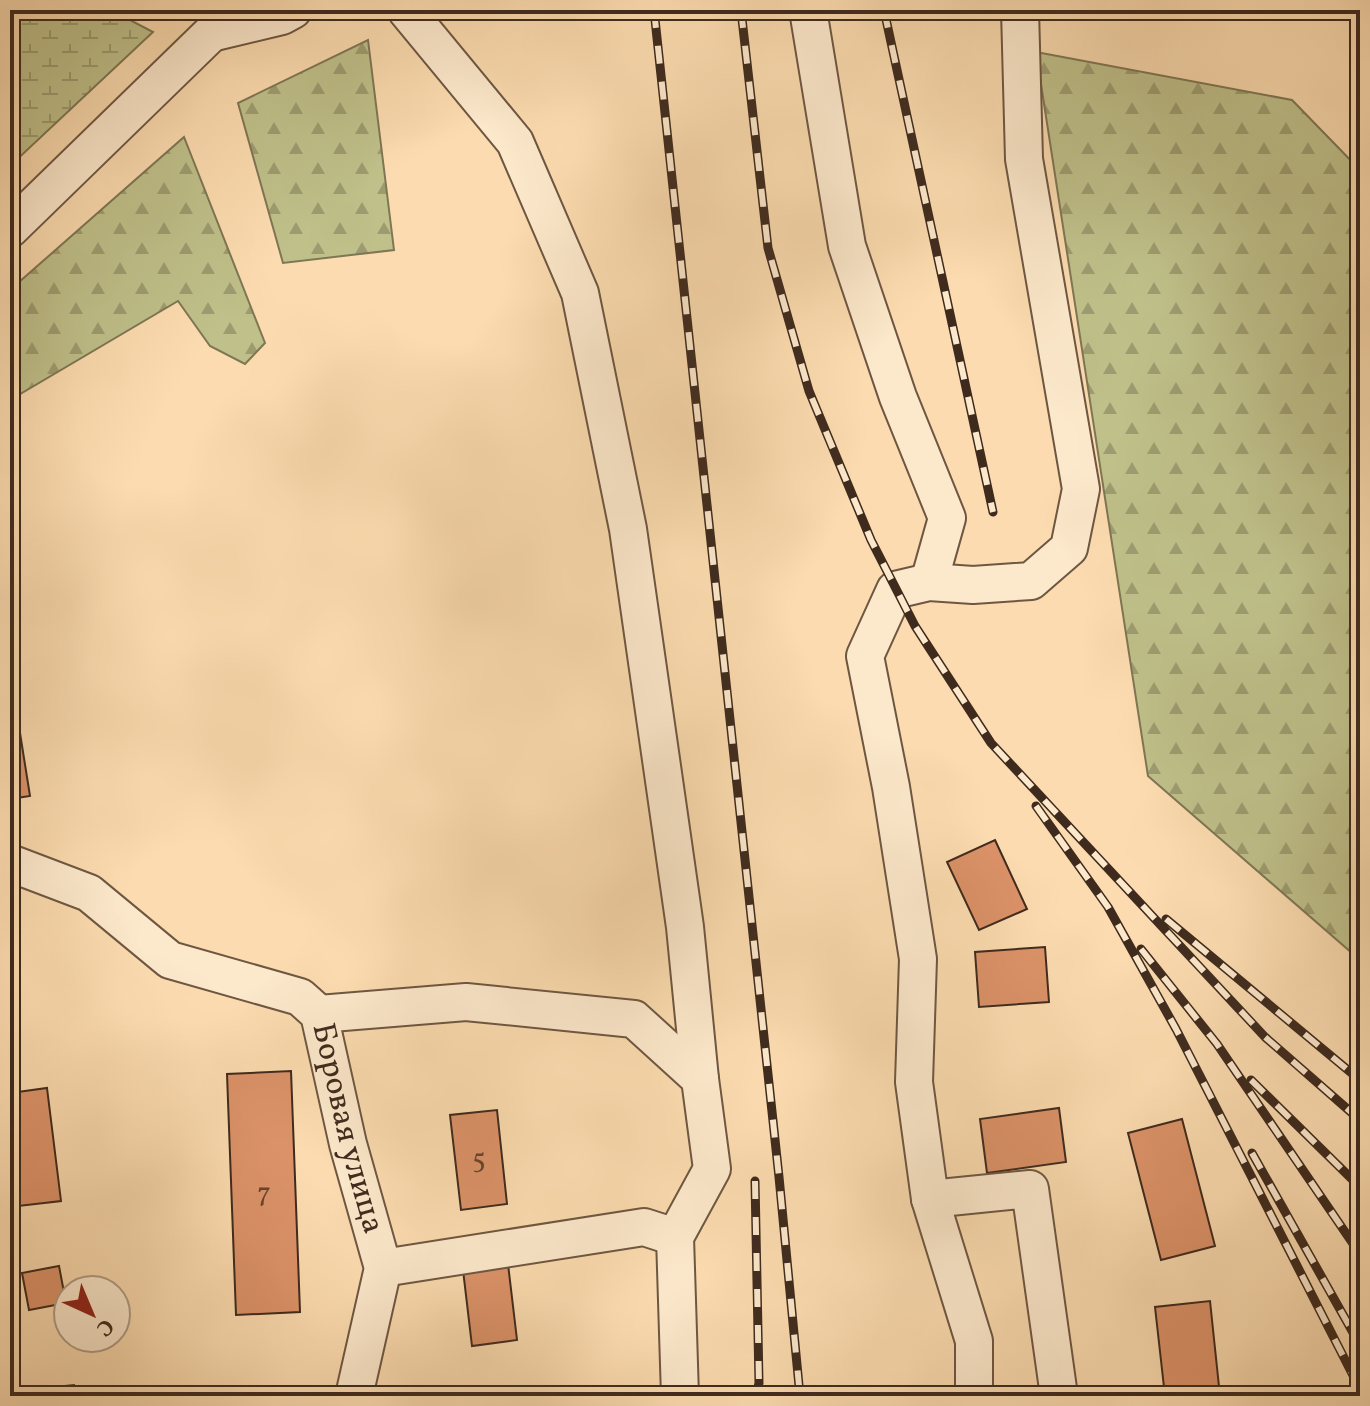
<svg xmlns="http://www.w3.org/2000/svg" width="1370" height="1406" viewBox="0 0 1370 1406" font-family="Vollkorn,serif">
  <defs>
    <pattern id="forest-firs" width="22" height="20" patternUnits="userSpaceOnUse" patternTransform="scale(2)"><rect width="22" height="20" fill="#bfc08a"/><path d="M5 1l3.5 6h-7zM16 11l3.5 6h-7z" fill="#9d9c70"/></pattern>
    <pattern id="wetland-marsh" width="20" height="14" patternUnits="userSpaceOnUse" patternTransform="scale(2)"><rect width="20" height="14" fill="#bfc08a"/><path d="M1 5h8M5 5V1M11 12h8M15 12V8" fill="none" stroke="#9d9c70"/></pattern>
  </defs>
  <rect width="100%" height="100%" fill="#fbdbaf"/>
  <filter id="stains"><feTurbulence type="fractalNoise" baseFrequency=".0025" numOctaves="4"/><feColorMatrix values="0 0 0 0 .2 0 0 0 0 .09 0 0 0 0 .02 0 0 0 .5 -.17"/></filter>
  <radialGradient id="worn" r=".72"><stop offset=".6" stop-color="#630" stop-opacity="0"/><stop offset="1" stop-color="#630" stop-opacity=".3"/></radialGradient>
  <!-- forest -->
  <g fill="url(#forest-firs)" stroke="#7f7654" stroke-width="2">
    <path d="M 368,40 L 394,250 L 283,263 L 238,103 Z"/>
    <path d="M 1036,52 L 1292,100 L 1360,170 L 1360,960 L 1148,776 Z"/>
    <path d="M 184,137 L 265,343 L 245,364 L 210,346 L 178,301 L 10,400 L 10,290 Z"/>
  </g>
  <!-- wetland -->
  <path fill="url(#wetland-marsh)" stroke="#7f7654" stroke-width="2" d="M 10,10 L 111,10 L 153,32 L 10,166 Z"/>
  <!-- building -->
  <g fill="#dc9268" stroke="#3f2b1e" stroke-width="2">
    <path d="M 20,733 L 30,796 L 10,799 L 10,735 Z"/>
    <path d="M 995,840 L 1027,909 L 979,930 L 947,862 Z"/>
    <path d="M 1045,947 L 1049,1002 L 979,1007 L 975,952 Z"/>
    <path d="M 291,1071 L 300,1312 L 236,1315 L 227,1074 Z"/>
    <path d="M 47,1088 L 61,1201 L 10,1207 L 10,1093 Z"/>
    <path d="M 1059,1108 L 1066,1162 L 987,1173 L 980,1119 Z"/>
    <path d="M 497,1110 L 507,1204 L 461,1210 L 450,1115 Z"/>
    <path d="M 1182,1119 L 1215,1246 L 1161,1260 L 1128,1133 Z"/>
    <path d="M 508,1264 L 517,1340 L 472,1346 L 463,1270 Z"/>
    <path d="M 59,1266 L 66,1303 L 29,1310 L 22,1273 Z"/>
    <path d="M 1210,1301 L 1220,1396 L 1165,1396 L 1155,1307 Z"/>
    <path d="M 74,1385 L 75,1396 L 45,1396 L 44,1388 Z"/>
  </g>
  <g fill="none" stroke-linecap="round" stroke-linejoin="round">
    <!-- minor casing -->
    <g stroke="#6e5742" stroke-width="40">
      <g id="minor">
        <path d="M 406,10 L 515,142 L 580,293 L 628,529 L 685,927 L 700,1079"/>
        <path d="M 808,10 L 847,246 L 898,397 L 947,518 L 929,582"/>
        <path d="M 215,32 L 282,16 L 293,10"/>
        <path d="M 10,229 L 235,10"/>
        <path id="s1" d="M 10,863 L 89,893 L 170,960 L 300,997 L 319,1014 L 348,1144 L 383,1268 L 354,1396"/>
        <path d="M 319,1014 L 466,1002 L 634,1019 L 700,1079 L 712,1169 L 675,1237 L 680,1396"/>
        <path d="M 930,1199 L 1030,1189 L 1059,1396"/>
        <path d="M 383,1268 L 644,1227 L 675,1237"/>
        <path d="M 974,1396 L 974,1341 L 930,1199 L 914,1082 L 918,959 L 891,787 L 865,656 L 895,590 L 929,582 L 973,585 L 1031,581 L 1069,548 L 1081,489 L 1024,159 L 1020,10"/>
      </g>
    </g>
    <!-- minor -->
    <use href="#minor" stroke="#fce8cb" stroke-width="36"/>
    <!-- rail casing -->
    <g stroke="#3f2b1e" stroke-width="9">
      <g id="rail">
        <path d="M 654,10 L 779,1177 L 800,1396"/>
        <path d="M 741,10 L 768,248 L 809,391 L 871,540 L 915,626 L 991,743 L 1265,1037 L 1360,1120"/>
        <path d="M 884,10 L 993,512"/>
        <path d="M 1036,806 L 1108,907 L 1176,1029 L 1360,1389"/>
        <path d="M 1166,919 L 1360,1080"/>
        <path d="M 1141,949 L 1217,1044 L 1360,1254"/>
        <path d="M 1251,1080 L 1360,1187"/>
        <path d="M 1252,1153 L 1360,1345"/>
        <path d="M 755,1181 L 759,1383 L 756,1396"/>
      </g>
    </g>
    <!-- rail -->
    <use href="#rail" stroke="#fce8cb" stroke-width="6" stroke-dasharray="18" stroke-linecap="butt"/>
  </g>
  <g text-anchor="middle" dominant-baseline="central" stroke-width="8" stroke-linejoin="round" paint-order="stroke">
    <!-- number labels -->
    <g font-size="28" fill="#664530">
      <text x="479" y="1160">5</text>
      <text x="264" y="1193">7</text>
    </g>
    <!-- street labels -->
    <g font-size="32" fill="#3f2b1e" stroke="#fce8cb">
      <text stroke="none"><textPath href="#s1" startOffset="468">Боровая улица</textPath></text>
    </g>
  </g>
  <!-- margin -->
  <rect width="1370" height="1406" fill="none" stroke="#fbdbaf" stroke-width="40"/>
  <rect x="12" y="12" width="1346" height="1382" fill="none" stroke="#3f2b1e" stroke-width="4"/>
  <rect x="20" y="20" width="1330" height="1366" fill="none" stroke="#3f2b1e" stroke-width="2"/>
  <!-- north arrow -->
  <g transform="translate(92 1314) rotate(136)"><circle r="38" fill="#fce8cb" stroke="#b09c86" stroke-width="2"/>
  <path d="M0-6L14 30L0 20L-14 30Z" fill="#8f2418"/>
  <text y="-12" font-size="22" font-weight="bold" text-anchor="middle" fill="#3f2b1e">С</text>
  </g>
  <rect width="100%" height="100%" filter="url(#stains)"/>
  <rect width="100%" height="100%" fill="url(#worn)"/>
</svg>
